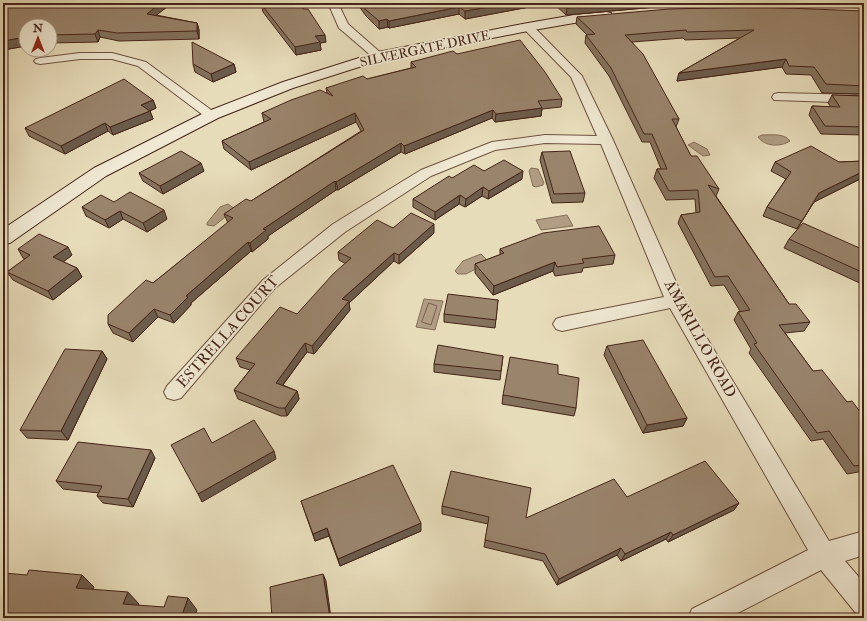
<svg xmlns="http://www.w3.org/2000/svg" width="867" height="621" viewBox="0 0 867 621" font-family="'IM FELL Double Pica',serif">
  <rect width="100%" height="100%" fill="#e7dcba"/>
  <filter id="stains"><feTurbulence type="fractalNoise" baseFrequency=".005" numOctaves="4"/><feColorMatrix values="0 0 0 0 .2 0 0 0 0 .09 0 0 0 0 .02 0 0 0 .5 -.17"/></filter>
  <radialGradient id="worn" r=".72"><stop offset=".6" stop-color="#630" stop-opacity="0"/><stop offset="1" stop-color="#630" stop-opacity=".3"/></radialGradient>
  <!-- water -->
  <g fill="#b09d83" stroke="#856d58">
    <path d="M 762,135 C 771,135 785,133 790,141 C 781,147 765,147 758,137 Z"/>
    <path d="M 694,142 L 707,149 L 710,155 L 703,156 L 688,145 Z"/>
    <path d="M 531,168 L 538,169 L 544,183 L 543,185 L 536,187 L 533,186 L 529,171 Z"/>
    <path d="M 228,204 L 235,209 L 214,226 L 207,225 L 207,223 L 220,207 Z"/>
    <path d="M 567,215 L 573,226 L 541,230 L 536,220 Z"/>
    <path d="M 481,254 L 489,262 L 466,274 L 458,274 L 455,271 L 463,261 Z"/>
    <path d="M 424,299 L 443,301 L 435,330 L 416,327 Z"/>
  </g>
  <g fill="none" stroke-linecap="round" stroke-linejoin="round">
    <!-- shore -->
    <path stroke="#7a604e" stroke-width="1" d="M 429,303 L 437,306 L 431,325 L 422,322 Z"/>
    <!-- street casing -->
    <g stroke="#6e5240" stroke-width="2">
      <g id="street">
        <path d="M 328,3 L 338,3 L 348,24 L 382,54 L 384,56 L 382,58 L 374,58 L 339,28 Z"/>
        <path d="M 528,24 L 532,25 L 582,76 L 613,140 L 684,300 L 829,541 L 864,531 L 864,555 L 845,561 L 864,583 L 864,616 L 855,612 L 821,570 L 728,618 L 688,618 L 692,609 L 808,550 L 670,308 L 562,331 L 556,329 L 553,324 L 556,319 L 562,317 L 664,297 L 601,144 L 545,143 L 495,150 L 431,176 L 345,232 L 275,288 L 181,398 L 174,400 L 167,398 L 164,392 L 167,386 L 263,280 L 333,224 L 421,170 L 492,142 L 545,135 L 597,136 L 571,77 L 524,29 L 523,27 L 524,25 Z"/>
        <path d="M 80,53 L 112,53 L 146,62 L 218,115 L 217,118 L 207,118 L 138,66 L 112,59 L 80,59 L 40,64 L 36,63 L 34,61 L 36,59 L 40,58 Z"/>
        <path d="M 778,93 L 864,95 L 864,103 L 774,100 L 772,97 L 774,94 Z"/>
      </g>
    </g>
    <!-- secondary casing -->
    <g stroke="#452418" stroke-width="2">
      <path id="secondary" d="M 606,12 L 611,13 L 612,16 L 611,19 L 574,23 L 528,31 L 381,60 L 293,88 L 218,118 L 106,176 L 10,243 L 3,244 L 3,229 L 94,168 L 206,112 L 283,82 L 378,52 L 528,23 L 574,15 Z"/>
    </g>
    <!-- street -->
    <use href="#street" fill="#efe8d2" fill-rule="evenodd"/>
    <!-- secondary -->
    <use href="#secondary" fill="#efe8d2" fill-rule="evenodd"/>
  </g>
  <!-- wall -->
  <g fill="#84725d" stroke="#452418">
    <path d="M 3,3 L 172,3 L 156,15 L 197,23 L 199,30 L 199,39 L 119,41 L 100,37 L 98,42 L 50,43 L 50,26 L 26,26 L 26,46 L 3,50 Z"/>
    <path d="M 265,3 L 301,3 L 303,9 L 326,42 L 320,43 L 321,50 L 296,55 L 263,12 L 261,4 L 266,4 Z"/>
    <path d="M 358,3 L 530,3 L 529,7 L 465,19 L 459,14 L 389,28 L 388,27 L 379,29 L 366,16 L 361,9 Z"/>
    <path d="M 553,3 L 864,3 L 864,8 L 756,4 L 667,6 L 566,15 Z"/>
    <path d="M 864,11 L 864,94 L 822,93 L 811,75 L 786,74 L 782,67 L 677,81 L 679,73 L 740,38 L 685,40 L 683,38 L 632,42 L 679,119 L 676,127 L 691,156 L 719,189 L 716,196 L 789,304 L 810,322 L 804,331 L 785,333 L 813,371 L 864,417 L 864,471 L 847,474 L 823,439 L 811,441 L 749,353 L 751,349 L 734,320 L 738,312 L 740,311 L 724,285 L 711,286 L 678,223 L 681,215 L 696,213 L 695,199 L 666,200 L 654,178 L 657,169 L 661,169 L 650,142 L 642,142 L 609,76 L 585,43 L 586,35 L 587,35 L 576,24 L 577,17 Z"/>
    <path d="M 457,54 L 562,99 L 561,107 L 542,109 L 541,116 L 495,122 L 492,118 L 405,154 L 401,152 L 338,190 L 336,190 L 268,236 L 268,239 L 252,252 L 251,251 L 191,303 L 191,305 L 174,323 L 158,317 L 133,342 L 113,333 L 108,324 L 153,283 L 228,223 L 224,214 L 251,201 L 361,131 L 356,122 L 251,170 L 224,149 L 222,141 L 264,122 L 262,113 L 327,93 L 326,88 L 367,79 L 411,68 L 411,62 Z"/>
    <path d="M 193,64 L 234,64 L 236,72 L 213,82 L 195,72 Z"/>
    <path d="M 832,95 L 864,96 L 864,135 L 821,134 L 809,115 L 812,106 L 831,107 L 828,103 Z"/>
    <path d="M 153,100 L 156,108 L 150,111 L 153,119 L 113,135 L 108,131 L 65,154 L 29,136 L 25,128 Z"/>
    <path d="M 542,152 L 585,193 L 583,202 L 552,203 L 540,160 Z"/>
    <path d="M 864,161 L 864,177 L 814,202 L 797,229 L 763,216 L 767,207 L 786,179 L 771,171 L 775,162 L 839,162 Z"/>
    <path d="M 204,171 L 163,194 L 143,181 L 139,173 Z"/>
    <path d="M 484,171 L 522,179 L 488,199 L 482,196 L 465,207 L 459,204 L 435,220 L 413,207 L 413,199 L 452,178 Z"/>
    <path d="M 114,202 L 167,219 L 147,232 L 123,219 L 109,228 L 86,216 L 82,207 Z"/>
    <path d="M 393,228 L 434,233 L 399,264 L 394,261 L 349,303 L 350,310 L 314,354 L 307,352 L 283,385 L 297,391 L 299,399 L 287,416 L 281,416 L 238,399 L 234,390 L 250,370 L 240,367 L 236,358 L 297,314 L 346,264 L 339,260 L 338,252 Z"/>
    <path d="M 789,239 L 864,250 L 864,285 L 784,248 Z"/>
    <path d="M 18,249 L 72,255 L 63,262 L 77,268 L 82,277 L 53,300 L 13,280 L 7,272 L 25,259 L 23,258 Z"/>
    <path d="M 500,249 L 615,255 L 613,264 L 583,268 L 582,272 L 555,276 L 553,271 L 493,295 L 475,273 L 475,264 L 500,255 Z"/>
    <path d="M 498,300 L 495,328 L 444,322 L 444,314 Z"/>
    <path d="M 607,346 L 687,418 L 683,426 L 643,433 L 604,355 Z"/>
    <path d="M 102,351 L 107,359 L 68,440 L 27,438 L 20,430 Z"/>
    <path d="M 503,356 L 500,380 L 434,372 L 434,364 Z"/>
    <path d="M 558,374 L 576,408 L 574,416 L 502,404 L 503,395 Z"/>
    <path d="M 155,458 L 133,507 L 103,503 L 97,496 L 99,493 L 63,489 L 56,481 Z"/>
    <path d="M 627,497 L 739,503 L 734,510 L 668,542 L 666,539 L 621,561 L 617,555 L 557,585 L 543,561 L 484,547 L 488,524 L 442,514 L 442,506 L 526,518 Z"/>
    <path d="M 301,501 L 421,531 L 340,566 L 329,536 L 315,541 Z"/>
  </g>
  <!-- shaded-wall -->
  <g fill="#6b5c4c" stroke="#452418">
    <path d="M 160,3 L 172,3 L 149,21 L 147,14 Z"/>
    <path d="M 513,3 L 530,3 L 529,7 L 465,19 L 465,11 Z"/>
    <path d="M 616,3 L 668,3 L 667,6 L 566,15 L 567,8 Z"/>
    <path d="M 459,7 L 459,14 L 389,28 L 389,21 Z"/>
    <path d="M 387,19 L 388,27 L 379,29 L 379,21 Z"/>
    <path d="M 197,23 L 199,30 L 199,39 L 197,31 Z"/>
    <path d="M 98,30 L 100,37 L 98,42 L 95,34 Z"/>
    <path d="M 325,35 L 326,42 L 320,43 L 321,50 L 296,55 L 295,47 L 315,36 Z"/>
    <path d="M 26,37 L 26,46 L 3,50 L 3,41 Z"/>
    <path d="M 786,59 L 782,67 L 677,81 L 679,73 Z"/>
    <path d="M 234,64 L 236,72 L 213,82 L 211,74 Z"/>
    <path d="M 153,100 L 156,108 L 144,113 L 141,105 Z"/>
    <path d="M 542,108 L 541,116 L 495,122 L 496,114 Z"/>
    <path d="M 493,110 L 492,118 L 405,154 L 404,146 Z"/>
    <path d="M 150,111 L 153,119 L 113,135 L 110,127 Z"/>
    <path d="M 355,113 L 356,122 L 251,170 L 249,162 Z"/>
    <path d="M 105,123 L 108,131 L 65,154 L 61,146 Z"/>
    <path d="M 401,143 L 401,152 L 338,190 L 336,182 Z"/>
    <path d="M 201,163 L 204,171 L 163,194 L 160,186 Z"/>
    <path d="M 523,171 L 522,179 L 488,199 L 489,191 Z"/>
    <path d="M 864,171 L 864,177 L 814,202 L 797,229 L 802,221 L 819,193 Z"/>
    <path d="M 335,181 L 336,190 L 268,236 L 268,239 L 252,252 L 250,243 L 263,229 Z"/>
    <path d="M 483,187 L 482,196 L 465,207 L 466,199 Z"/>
    <path d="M 460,195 L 459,204 L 435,220 L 435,212 Z"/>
    <path d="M 164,210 L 167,219 L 147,232 L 143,223 Z"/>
    <path d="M 120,211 L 123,219 L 109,228 L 105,220 Z"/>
    <path d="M 434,224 L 434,233 L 399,264 L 399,255 Z"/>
    <path d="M 248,242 L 251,251 L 191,303 L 191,305 L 174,323 L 170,315 L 186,296 Z"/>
    <path d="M 68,247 L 72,255 L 58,266 L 53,257 Z"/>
    <path d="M 394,253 L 394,261 L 349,303 L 350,310 L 314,354 L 312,346 L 342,299 Z"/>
    <path d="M 555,262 L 553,271 L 493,295 L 494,286 Z"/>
    <path d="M 77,268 L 82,277 L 53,300 L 48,291 Z"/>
    <path d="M 154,309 L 158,317 L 133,342 L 129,333 Z"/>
    <path d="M 305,343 L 307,352 L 278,391 L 276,383 Z"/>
    <path d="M 102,351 L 107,359 L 68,440 L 61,431 Z"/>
    <path d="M 297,391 L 299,399 L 287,416 L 285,408 Z"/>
    <path d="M 687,418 L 683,426 L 643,433 L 647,425 Z"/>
    <path d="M 151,450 L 155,458 L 133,507 L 128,499 Z"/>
    <path d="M 274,451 L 276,459 L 202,502 L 198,494 Z"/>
    <path d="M 739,503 L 734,510 L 668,542 L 673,535 Z"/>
    <path d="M 421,523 L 421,531 L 340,566 L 338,559 Z"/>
    <path d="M 327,528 L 329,536 L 315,541 L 313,534 Z"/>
    <path d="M 671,532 L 666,539 L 621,561 L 625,554 Z"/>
    <path d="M 621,548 L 617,555 L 557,585 L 559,579 Z"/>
    <path d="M 323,574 L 326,581 L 331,618 L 330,618 Z"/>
    <path d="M 82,575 L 94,587 L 88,600 L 76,588 Z"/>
    <path d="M 128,592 L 139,604 L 135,615 L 123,604 Z"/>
    <path d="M 188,598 L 197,610 L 194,618 L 181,618 Z"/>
  </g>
  <!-- building -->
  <g fill="#99846c" stroke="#452418">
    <path d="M 3,3 L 160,3 L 147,14 L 197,23 L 197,31 L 117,33 L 98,30 L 95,34 L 50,35 L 50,26 L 26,26 L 26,37 L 3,41 Z"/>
    <path d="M 266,3 L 301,3 L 303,9 L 308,9 L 325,35 L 315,36 L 320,42 L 295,47 L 261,4 L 266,4 Z"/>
    <path d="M 361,3 L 513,3 L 465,11 L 459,7 L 389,21 L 387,19 L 379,21 L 365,9 Z"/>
    <path d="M 562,3 L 616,3 L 567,8 Z"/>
    <path d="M 759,7 L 864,11 L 864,86 L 826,84 L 814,67 L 789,66 L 786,59 L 679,73 L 754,30 L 687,32 L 686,30 L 625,35 L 643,54 L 679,119 L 672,119 L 691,156 L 697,156 L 719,189 L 708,185 L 789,304 L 796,304 L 810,322 L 779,325 L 813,371 L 822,370 L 847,402 L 852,401 L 864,417 L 864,465 L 854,466 L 829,431 L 817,433 L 754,344 L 757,343 L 738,312 L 750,310 L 728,276 L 715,277 L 681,215 L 700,212 L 698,190 L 669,191 L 657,169 L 667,169 L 652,134 L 644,134 L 611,68 L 586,35 L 595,34 L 577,17 L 669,9 Z"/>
    <path d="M 520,40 L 545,72 L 562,99 L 538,101 L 542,108 L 496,114 L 493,110 L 404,146 L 401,143 L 336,182 L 335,181 L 263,229 L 266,230 L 250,243 L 248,242 L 186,296 L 188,297 L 170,315 L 154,309 L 129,333 L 108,324 L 108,315 L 146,280 L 153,283 L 233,218 L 224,214 L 246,199 L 251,201 L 364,130 L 355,113 L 249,162 L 222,141 L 271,119 L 262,113 L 291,100 L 320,90 L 333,96 L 326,88 L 363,76 L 367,79 L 416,67 L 411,62 L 453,51 L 457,54 Z"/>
    <path d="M 192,42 L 234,64 L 211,74 L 193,64 Z"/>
    <path d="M 124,79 L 153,100 L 141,105 L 150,111 L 110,127 L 105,123 L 61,146 L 25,128 Z"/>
    <path d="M 832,95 L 864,96 L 864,127 L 825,126 L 812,106 L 840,107 Z"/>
    <path d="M 811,146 L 839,162 L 864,161 L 864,171 L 819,193 L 802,221 L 767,207 L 791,172 L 775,162 Z"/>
    <path d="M 181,151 L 201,163 L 160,186 L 139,173 Z"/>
    <path d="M 570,151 L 585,193 L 554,194 L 542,152 Z"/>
    <path d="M 504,160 L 523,171 L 489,191 L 483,187 L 466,199 L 460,195 L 435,212 L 413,199 L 449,176 L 452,178 L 474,165 L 484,171 Z"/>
    <path d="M 130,192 L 164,210 L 143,223 L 120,211 L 105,220 L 82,207 L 101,195 L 114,202 Z"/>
    <path d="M 411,213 L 434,224 L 399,255 L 394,253 L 342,299 L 349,301 L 312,346 L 305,343 L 276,383 L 297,391 L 285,408 L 279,408 L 234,390 L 255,364 L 236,358 L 280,307 L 297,314 L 333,274 L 351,258 L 338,252 L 377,220 L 393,228 Z"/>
    <path d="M 803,223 L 864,250 L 864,273 L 789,239 Z"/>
    <path d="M 599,226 L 615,255 L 582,259 L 584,263 L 557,267 L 555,262 L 494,286 L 475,264 L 504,253 L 500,249 L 543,233 Z"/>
    <path d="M 39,234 L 68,247 L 53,257 L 77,268 L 48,291 L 7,272 L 30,255 L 18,249 Z"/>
    <path d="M 448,294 L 498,300 L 496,320 L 444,314 Z"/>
    <path d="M 643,340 L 687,418 L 647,425 L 607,346 Z"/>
    <path d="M 438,345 L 503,356 L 501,371 L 434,364 Z"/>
    <path d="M 65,349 L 102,351 L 61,431 L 20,430 Z"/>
    <path d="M 510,357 L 558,365 L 558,374 L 579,378 L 576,408 L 503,395 Z"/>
    <path d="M 254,420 L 274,451 L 198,494 L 171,445 L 204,428 L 212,443 Z"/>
    <path d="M 78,442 L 151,450 L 128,499 L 97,496 L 102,486 L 56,481 Z"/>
    <path d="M 705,461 L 739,503 L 673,535 L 671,532 L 625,554 L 621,548 L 559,579 L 545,554 L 485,540 L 489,517 L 442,506 L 451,471 L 531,488 L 526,518 L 614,479 L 627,497 Z"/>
    <path d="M 393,465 L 421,523 L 338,559 L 327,528 L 313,534 L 301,501 Z"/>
    <path d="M 29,570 L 82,575 L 76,588 L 128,592 L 123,604 L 164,607 L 168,596 L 188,598 L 181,618 L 3,618 L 3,573 L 27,575 Z"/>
    <path d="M 323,574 L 330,618 L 272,618 L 270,587 Z"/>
  </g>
  <g text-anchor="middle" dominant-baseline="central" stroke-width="3.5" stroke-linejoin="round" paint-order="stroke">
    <!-- far-street labels -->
    <g font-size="13" fill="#452418" stroke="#efe8d2">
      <text transform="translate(425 49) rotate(-12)">SILVERGATE DRIVE</text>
    </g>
    <!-- street labels -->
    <g font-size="15" fill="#452418" stroke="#efe8d2">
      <text transform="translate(228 332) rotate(-48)">ESTRELLA COURT</text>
      <text transform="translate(700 339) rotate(61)">AMARILLO ROAD</text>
    </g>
  </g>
  <!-- margin -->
  <rect width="867" height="621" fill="none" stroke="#e7dcba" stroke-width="16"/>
  <rect x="4" y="4" width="859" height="613" fill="none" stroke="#452418" stroke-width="2"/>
  <rect x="8" y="8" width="851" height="605" fill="none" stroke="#452418"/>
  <!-- north arrow -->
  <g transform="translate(38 38)"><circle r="19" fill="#efe8d2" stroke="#ab9a88"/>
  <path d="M0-3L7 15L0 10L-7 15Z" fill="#8f2418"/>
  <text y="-6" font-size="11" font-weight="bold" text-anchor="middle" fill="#452418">N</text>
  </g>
  <rect width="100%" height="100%" filter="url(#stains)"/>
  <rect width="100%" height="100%" fill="url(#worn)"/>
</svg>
